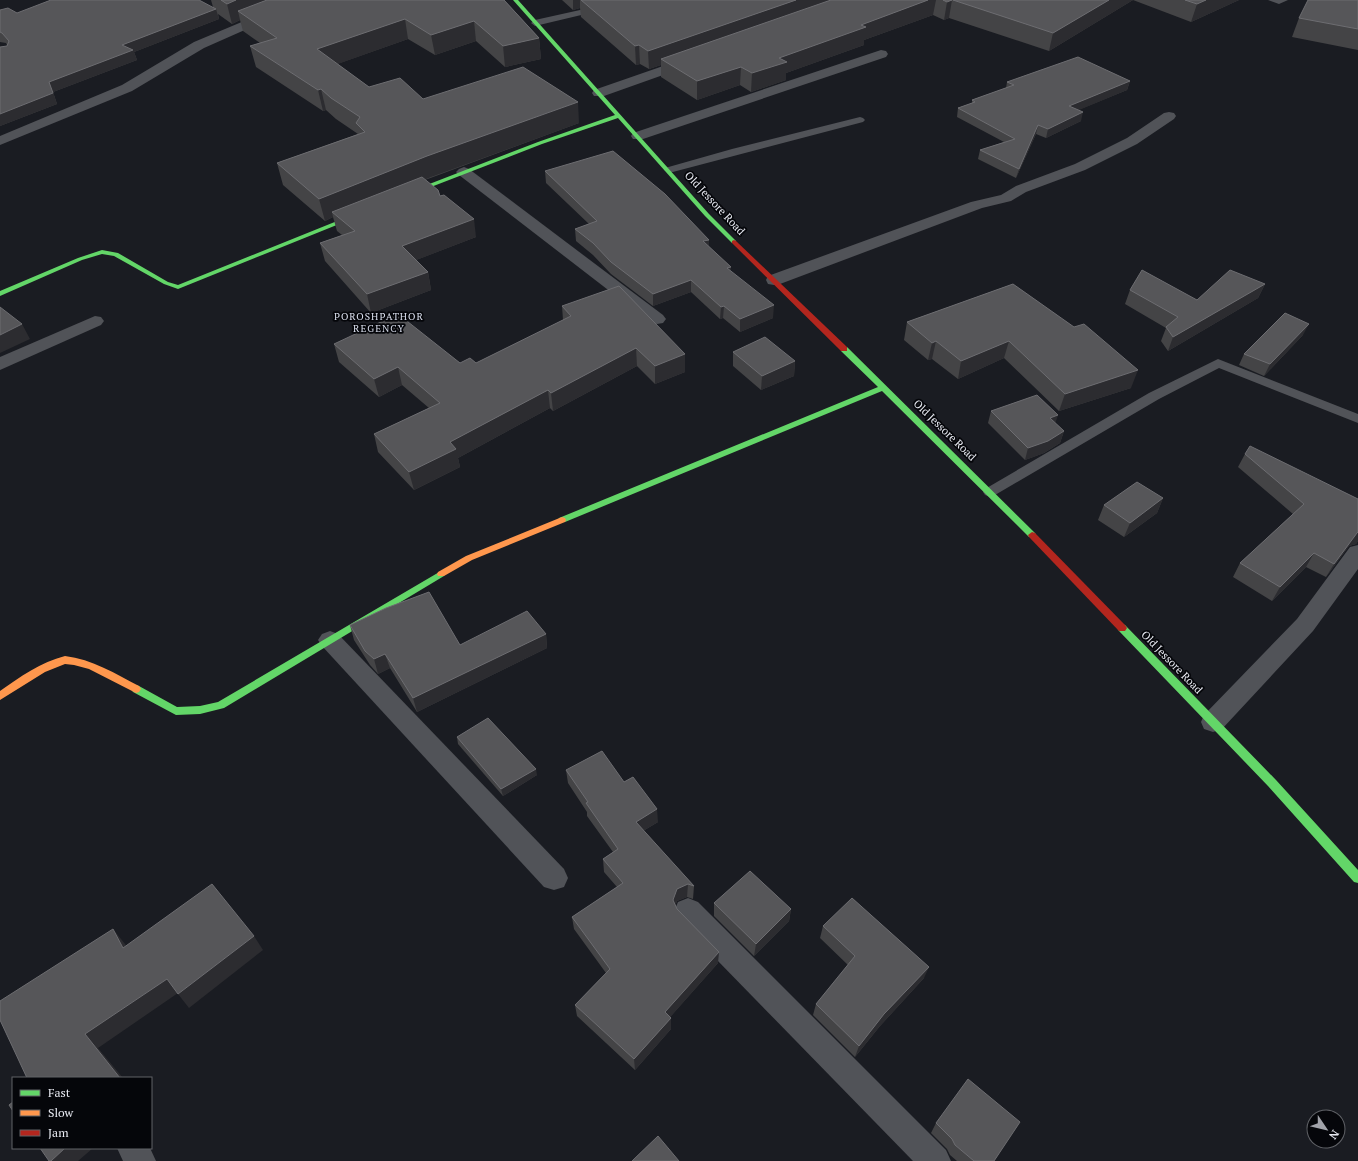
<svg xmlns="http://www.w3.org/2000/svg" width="1358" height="1161" viewBox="0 0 1358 1161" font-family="'PT Serif',serif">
  <rect width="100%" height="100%" fill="#1a1c22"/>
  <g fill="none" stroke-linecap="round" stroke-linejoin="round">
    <!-- lane -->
    <g fill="#515358" fill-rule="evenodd">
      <path d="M 625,0 L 640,0 L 636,2 L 535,26 L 531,23 L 535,20 Z"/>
      <path d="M 1268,0 L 1288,0 L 1279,4 Z"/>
      <path d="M 860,117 L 863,118 L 865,120 L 863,122 L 669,173 L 664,170 L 665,168 L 732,149 Z"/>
      <path d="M 1218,359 L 1358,414 L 1358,423 L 1219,368 L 1159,399 L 995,495 L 990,497 L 985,495 L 983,492 L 985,489 L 1149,393 Z"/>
    </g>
    <!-- street -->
    <g fill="#515358" fill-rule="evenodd">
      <path d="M 270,10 L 274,11 L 276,14 L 274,17 L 204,48 L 132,91 L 0,145 L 0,136 L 122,85 L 194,42 Z"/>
      <path d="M 881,50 L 886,51 L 888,54 L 886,57 L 643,139 L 633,139 L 631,136 L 633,133 Z"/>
      <path d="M 689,57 L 694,58 L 696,61 L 694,64 L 604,96 L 594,96 L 592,93 L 594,90 Z"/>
      <path d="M 1169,112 L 1174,113 L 1176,116 L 1174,119 L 1137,144 L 1085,170 L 1026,192 L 1011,201 L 982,208 L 780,284 L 774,285 L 768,284 L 766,280 L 768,276 L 971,202 L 1001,195 L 1016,186 L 1075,164 L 1127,138 L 1164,113 Z"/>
      <path d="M 464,167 L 469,169 L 663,315 L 666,319 L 663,323 L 657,324 L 651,323 L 459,175 L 456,172 L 459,169 Z"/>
      <path d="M 95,316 L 101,317 L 104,321 L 101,325 L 0,370 L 0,357 Z"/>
      <path d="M 1358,545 L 1358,569 L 1313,631 L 1222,729 L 1213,732 L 1204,729 L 1201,722 L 1204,715 L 1297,619 L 1350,547 Z"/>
      <path d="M 330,631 L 338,634 L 564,869 L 568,878 L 564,887 L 554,890 L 544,887 L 322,646 L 318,640 L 322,634 Z"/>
      <path d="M 688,898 L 698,902 L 946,1150 L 951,1161 L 913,1161 L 678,920 L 674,911 L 678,902 Z"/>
      <path d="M 117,1148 L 150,1148 L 156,1161 L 123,1161 Z"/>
    </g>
    <!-- fast -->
    <g fill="#63d668" fill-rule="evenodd">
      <path d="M 513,0 L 518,0 L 709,214 L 736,241 L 736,243 L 732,243 L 705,216 L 618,118 L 542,144 L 405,197 L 401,197 L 401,195 L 538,142 L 615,115 Z"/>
      <path d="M 362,211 L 364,212 L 364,214 L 178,289 L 164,284 L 114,256 L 102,254 L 82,260 L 0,296 L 0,291 L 78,258 L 102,250 L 118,253 L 168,282 L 178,285 Z"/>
      <path d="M 841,347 L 847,347 L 1035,533 L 1036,535 L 1035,537 L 1029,537 L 882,391 L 565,522 L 559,522 L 558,520 L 559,518 L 878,387 L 841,351 Z"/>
      <path d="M 441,571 L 444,572 L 445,574 L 444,576 L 224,708 L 200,714 L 176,715 L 133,692 L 131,689 L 133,686 L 136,685 L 139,686 L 177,707 L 200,706 L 218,702 Z"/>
      <path d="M 1122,624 L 1125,625 L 1276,780 L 1358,870 L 1358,883 L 1354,882 L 1268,786 L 1119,631 L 1117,628 L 1119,625 Z"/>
    </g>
    <!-- slow -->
    <g fill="#ff974d" fill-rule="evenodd">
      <path d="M 562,517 L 565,518 L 566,520 L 565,522 L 472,560 L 444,576 L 438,576 L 437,574 L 438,572 L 466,556 Z"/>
      <path d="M 65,656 C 92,659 116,674 139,686 L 141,689 L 139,692 L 136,693 L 89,669 L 74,665 L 65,664 L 45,672 L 0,700 L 0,691 C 20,677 41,662 65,656 Z"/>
    </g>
    <!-- jam -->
    <g fill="#b3261e" fill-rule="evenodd">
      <path d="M 734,240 L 736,241 L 847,347 L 847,351 L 841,351 L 732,243 L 732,241 Z"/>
      <path d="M 1032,532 L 1035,533 L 1125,625 L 1127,628 L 1125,631 L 1119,631 L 1029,537 L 1028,535 Z"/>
    </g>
  </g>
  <!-- wall -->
  <g fill="#444446">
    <path d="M 211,0 L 504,0 L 539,38 L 541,59 L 505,67 L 476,41 L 435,55 L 408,39 L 337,64 L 369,87 L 423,99 L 579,123 L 425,180 L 476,237 L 416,260 L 428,272 L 431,290 L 371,313 L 325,261 L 320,243 L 342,235 L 337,231 L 333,217 L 325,221 L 283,185 L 277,163 L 358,134 L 336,119 L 326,110 L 323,111 L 256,67 L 250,46 L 260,43 L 243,31 L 240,20 L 232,24 L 218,14 L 219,19 L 134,52 L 137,60 L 53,92 L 57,104 L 0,126 L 0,47 L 7,46 L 7,45 L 6,43 L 0,42 L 0,10 L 17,13 L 213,7 Z"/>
    <path d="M 562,0 L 1239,0 L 1191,22 L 1133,0 L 1049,51 L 949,18 L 944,20 L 933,15 L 864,40 L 864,45 L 786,73 L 786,80 L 751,92 L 740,85 L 697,100 L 661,77 L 661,65 L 649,69 L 640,64 L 636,65 L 581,17 L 580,8 L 573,10 Z"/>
    <path d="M 1358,0 L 1358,50 L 1292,37 L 1299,18 Z"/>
    <path d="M 1130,81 L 1127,90 L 1078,110 L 1081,121 L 1046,138 L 1036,134 L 1016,178 L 978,159 L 980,150 L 1004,142 L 957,117 L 958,108 L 972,103 L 972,100 L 1006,88 L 1007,82 Z"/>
    <path d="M 545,171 L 709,247 L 773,318 L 740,332 L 723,318 L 720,319 L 691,292 L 653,306 L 611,274 L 593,255 L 576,241 L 575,229 L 589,224 L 546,183 Z"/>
    <path d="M 1013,284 L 1131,388 L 1059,411 L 1004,358 L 958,379 L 932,359 L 928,360 L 904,340 L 907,322 Z"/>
    <path d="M 1265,284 L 1258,298 L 1168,351 L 1161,341 L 1166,328 L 1125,304 L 1130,290 L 1197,300 Z"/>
    <path d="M 562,306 L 685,372 L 655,384 L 637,366 L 553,411 L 550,408 L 458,458 L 460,467 L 414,490 L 378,452 L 374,434 L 429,408 L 402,385 L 379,397 L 339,362 L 334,344 L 460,363 L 476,363 L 563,320 Z"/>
    <path d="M 1303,335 L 1264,376 L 1239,365 L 1244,354 Z"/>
    <path d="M 733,352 L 795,361 L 794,376 L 761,390 L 733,366 Z"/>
    <path d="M 991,411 L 1055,423 L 1064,431 L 1060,443 L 1044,453 L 1025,460 L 988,423 Z"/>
    <path d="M 1245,454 L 1358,499 L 1358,541 L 1356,544 L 1349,546 L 1326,577 L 1306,567 L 1272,601 L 1233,577 L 1240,563 L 1293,514 L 1238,467 Z"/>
    <path d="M 1163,498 L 1157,513 L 1124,537 L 1098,520 L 1104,505 Z"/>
    <path d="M 350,625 L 460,645 L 546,634 L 547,648 L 417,712 L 390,668 L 378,674 L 370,665 L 354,640 Z"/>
    <path d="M 457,737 L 537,775 L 503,796 L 458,744 Z"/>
    <path d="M 566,770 L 624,782 L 658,822 L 643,831 L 694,886 L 693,899 L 687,897 L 677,901 L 675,906 L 677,909 L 718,963 L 670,1017 L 671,1018 L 671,1029 L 635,1070 L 577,1016 L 575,1005 L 606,973 L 574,929 L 572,917 L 617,887 L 604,872 L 603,859 L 613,852 L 587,816 L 587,812 L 568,783 Z"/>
    <path d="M 714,903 L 791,909 L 789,921 L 754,956 L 714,916 Z"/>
    <path d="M 823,926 L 924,978 L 880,1026 L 855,1057 L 813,1015 L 816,1004 L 848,965 L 820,938 Z"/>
    <path d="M 936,1123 L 994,1161 L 957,1161 L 950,1155 L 947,1149 L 931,1133 Z"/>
  </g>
  <!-- shaded-wall -->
  <g fill="#2c2c30">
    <path d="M 236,0 L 291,0 L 238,11 L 240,20 L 232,24 L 227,4 Z"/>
    <path d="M 573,0 L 580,0 L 580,8 L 573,10 Z"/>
    <path d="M 796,0 L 845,0 L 661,59 L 661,65 L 649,69 L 648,51 Z"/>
    <path d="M 928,0 L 936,0 L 933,15 L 864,40 L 864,45 L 786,73 L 786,80 L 751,92 L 752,73 L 779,58 L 861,25 Z"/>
    <path d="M 952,0 L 949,18 L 944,20 L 947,2 Z"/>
    <path d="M 1109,0 L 1133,0 L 1049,51 L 1053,33 Z"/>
    <path d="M 1206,0 L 1239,0 L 1191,22 L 1197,4 Z"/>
    <path d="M 216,9 L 219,19 L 134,52 L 137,60 L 53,92 L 57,104 L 0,126 L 0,114 L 49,82 L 122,45 Z"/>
    <path d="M 405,19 L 408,39 L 321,70 L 317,49 Z"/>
    <path d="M 474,21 L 476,41 L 435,55 L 431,35 Z"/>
    <path d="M 539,38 L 541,59 L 505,67 L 503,46 Z"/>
    <path d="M 639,45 L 640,64 L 636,65 L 635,46 Z"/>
    <path d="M 741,67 L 740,85 L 697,100 L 697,81 Z"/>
    <path d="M 1130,81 L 1127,90 L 1067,115 L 1069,106 Z"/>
    <path d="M 321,89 L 326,110 L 323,111 L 318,90 Z"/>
    <path d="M 578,102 L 579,123 L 431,177 L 337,216 L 332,212 L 333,217 L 325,221 L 319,199 L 427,156 Z"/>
    <path d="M 1083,112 L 1081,121 L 1046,138 L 1048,129 Z"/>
    <path d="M 1038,125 L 1036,134 L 1016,178 L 1019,169 Z"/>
    <path d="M 474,219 L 476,237 L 406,264 L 402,246 Z"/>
    <path d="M 709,240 L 709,252 L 703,241 Z"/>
    <path d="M 731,267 L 730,279 L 727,268 Z"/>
    <path d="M 428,272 L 431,290 L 371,313 L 367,294 Z"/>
    <path d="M 691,280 L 691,292 L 653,306 L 653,294 Z"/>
    <path d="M 1265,284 L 1258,298 L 1168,351 L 1173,337 Z"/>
    <path d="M 774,305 L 773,318 L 740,332 L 740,319 Z"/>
    <path d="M 724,306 L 723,318 L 720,319 L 721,307 Z"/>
    <path d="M 22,324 L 30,339 L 0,353 L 0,335 Z"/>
    <path d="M 1309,324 L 1303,335 L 1264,376 L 1270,364 Z"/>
    <path d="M 936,341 L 932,359 L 928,360 L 932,343 Z"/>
    <path d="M 1009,341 L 1004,358 L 958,379 L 961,361 Z"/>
    <path d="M 636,348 L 637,366 L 553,411 L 551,393 Z"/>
    <path d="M 685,354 L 685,372 L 655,384 L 655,366 Z"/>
    <path d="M 795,361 L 794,376 L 761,390 L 762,376 Z"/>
    <path d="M 398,367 L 402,385 L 379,397 L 374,379 Z"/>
    <path d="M 1138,370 L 1131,388 L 1059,411 L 1065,394 Z"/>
    <path d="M 548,390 L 550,408 L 458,458 L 460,467 L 414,490 L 409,472 L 450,442 Z"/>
    <path d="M 1058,415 L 1054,427 L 1050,418 Z"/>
    <path d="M 1064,431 L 1060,443 L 1044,453 L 1025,460 L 1028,448 Z"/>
    <path d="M 1163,498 L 1157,513 L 1124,537 L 1130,523 Z"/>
    <path d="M 1358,532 L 1358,541 L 1356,544 L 1349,546 L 1326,577 L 1334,564 L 1357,533 Z"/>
    <path d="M 1314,553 L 1306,567 L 1272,601 L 1280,587 Z"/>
    <path d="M 546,634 L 547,648 L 417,712 L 413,698 Z"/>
    <path d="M 385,654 L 390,668 L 378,674 L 374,659 Z"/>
    <path d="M 536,769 L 537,775 L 503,796 L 501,789 Z"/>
    <path d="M 657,809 L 658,822 L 636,835 L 636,822 Z"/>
    <path d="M 688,884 L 687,897 L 677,901 L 673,912 L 673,900 L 677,889 Z"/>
    <path d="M 791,909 L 789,921 L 754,956 L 756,944 Z"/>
    <path d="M 113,929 L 125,944 L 135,963 L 123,948 Z"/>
    <path d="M 254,936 L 263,950 L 189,1008 L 178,994 Z"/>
    <path d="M 719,952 L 718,963 L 665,1023 L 665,1012 Z"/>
    <path d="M 929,967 L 924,978 L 880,1026 L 855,1057 L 859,1046 L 884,1014 Z"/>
    <path d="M 167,979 L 178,993 L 98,1048 L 123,1078 L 120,1078 L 85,1034 Z"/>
    <path d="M 671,1018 L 671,1029 L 635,1070 L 634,1059 Z"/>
    <path d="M 65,1148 L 93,1148 L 78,1161 L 51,1161 Z"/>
  </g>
  <!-- building -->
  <g fill="#565659" stroke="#6d6d71">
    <path d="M 51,0 L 199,0 L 216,9 L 122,45 L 133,50 L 49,82 L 53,93 L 0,114 L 0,47 L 7,46 L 9,41 L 2,33 L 0,32 L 0,10 L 8,8 L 17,13 Z"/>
    <path d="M 221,0 L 236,0 L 227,4 Z"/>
    <path d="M 267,0 L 504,0 L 539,38 L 503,46 L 474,21 L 431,35 L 405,19 L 317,49 L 369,87 L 400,78 L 423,99 L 523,67 L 578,102 L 427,156 L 319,199 L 277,163 L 365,132 L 356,123 L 360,117 L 331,98 L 321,89 L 318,90 L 250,46 L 277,38 L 238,11 Z"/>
    <path d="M 581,0 L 796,0 L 648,51 L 639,45 L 635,46 Z"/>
    <path d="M 831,0 L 928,0 L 861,25 L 866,27 L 779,58 L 787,62 L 752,73 L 741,67 L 697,81 L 661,59 Z"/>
    <path d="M 943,0 L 952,0 L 947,2 Z"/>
    <path d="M 953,0 L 1109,0 L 1053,33 Z"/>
    <path d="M 1185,0 L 1206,0 L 1197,4 Z"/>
    <path d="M 1308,0 L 1358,0 L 1358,29 L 1299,18 Z"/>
    <path d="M 1078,57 L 1130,81 L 1069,106 L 1083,112 L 1048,129 L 1038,125 L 1019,169 L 980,150 L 1015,139 L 958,108 L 975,102 L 972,100 L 1014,85 L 1007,82 Z"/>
    <path d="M 613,151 L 665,194 L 709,240 L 703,241 L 731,267 L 727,268 L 774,305 L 740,319 L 724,306 L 721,307 L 691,280 L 653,294 L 611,262 L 593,243 L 575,229 L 597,221 L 545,171 Z"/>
    <path d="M 422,177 L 438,190 L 440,196 L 444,195 L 474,219 L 402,246 L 428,272 L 367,294 L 320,243 L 355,231 L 332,212 Z"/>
    <path d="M 1142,270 L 1197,300 L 1230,270 L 1265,284 L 1173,337 L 1166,327 L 1178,317 L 1130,290 Z"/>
    <path d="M 1013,284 L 1074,327 L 1084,324 L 1138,370 L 1065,394 L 1009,341 L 961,361 L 936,341 L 932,343 L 907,322 Z"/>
    <path d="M 619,286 L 685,354 L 655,366 L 636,348 L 551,393 L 548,390 L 450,442 L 456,449 L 409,472 L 374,434 L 440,403 L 398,367 L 374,379 L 334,344 L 398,314 L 460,363 L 470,358 L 476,363 L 571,316 L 562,306 Z"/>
    <path d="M 0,307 L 22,324 L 0,335 Z"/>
    <path d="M 1285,313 L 1309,324 L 1270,364 L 1244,354 Z"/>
    <path d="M 765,337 L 795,361 L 762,376 L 733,352 Z"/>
    <path d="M 1037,395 L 1058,415 L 1050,418 L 1064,431 L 1048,441 L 1028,448 L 991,411 Z"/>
    <path d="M 1250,446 L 1358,499 L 1358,532 L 1357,533 L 1334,564 L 1314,553 L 1280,587 L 1240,563 L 1304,504 L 1245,454 Z"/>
    <path d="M 1137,482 L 1163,498 L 1130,523 L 1104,505 Z"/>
    <path d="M 429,592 L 460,645 L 527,611 L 546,634 L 413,698 L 385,654 L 374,659 L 365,651 L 350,625 L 386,608 Z"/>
    <path d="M 488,718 L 536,769 L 501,789 L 457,737 Z"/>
    <path d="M 602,751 L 624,782 L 633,777 L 657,809 L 636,822 L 694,886 L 688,884 L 677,889 L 673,900 L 677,909 L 719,952 L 665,1012 L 671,1018 L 634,1059 L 575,1005 L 610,969 L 572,917 L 623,883 L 603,859 L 618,849 L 586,803 L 588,802 L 566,770 Z"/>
    <path d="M 750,871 L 791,909 L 756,944 L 714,903 Z"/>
    <path d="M 212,884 L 254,936 L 178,994 L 167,979 L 85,1034 L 120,1078 L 27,1078 L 0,1020 L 0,1001 L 113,929 L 123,948 Z"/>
    <path d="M 852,898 L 929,967 L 884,1014 L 859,1046 L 816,1004 L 855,956 L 823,926 Z"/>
    <path d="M 968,1079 L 1020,1122 L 994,1161 L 974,1161 L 955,1145 L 952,1139 L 936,1123 Z"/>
    <path d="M 13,1102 L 13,1111 L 9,1105 Z"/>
    <path d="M 658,1136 L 679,1161 L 632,1161 Z"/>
    <path d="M 40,1148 L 65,1148 L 51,1161 L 49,1161 Z"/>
  </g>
  <g text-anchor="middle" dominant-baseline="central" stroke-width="3.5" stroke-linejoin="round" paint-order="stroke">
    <!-- far-neighbourhood labels -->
    <g font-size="10" letter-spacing="1" fill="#dadfee" stroke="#05060a">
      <text x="379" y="316">POROSHPATHOR<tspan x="379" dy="12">REGENCY</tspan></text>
    </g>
    <!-- street labels -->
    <g font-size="11" fill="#e9ebf3" stroke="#05060a">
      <text transform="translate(715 203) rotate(47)">Old Jessore Road</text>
      <text transform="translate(945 430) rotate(44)">Old Jessore Road</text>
      <text transform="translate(1172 662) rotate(46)">Old Jessore Road</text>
    </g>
  </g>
  <!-- legend -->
  <rect x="12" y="1077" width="140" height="72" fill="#05060a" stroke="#606267"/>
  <rect x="20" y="1090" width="20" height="6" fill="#63d668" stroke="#606267"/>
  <text x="48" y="1097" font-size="12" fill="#e9ebf3">Fast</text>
  <rect x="20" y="1110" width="20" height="6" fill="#ff974d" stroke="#606267"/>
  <text x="48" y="1117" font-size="12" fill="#e9ebf3">Slow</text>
  <rect x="20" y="1130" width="20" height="6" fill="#b3261e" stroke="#606267"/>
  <text x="48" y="1137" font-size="12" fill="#e9ebf3">Jam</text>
  <!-- north arrow -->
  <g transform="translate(1326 1129) rotate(125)"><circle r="19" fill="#05060a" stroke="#606267"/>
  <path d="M0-3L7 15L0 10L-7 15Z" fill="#a1a3aa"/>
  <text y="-6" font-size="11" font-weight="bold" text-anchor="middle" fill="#e9ebf3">N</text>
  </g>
</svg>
